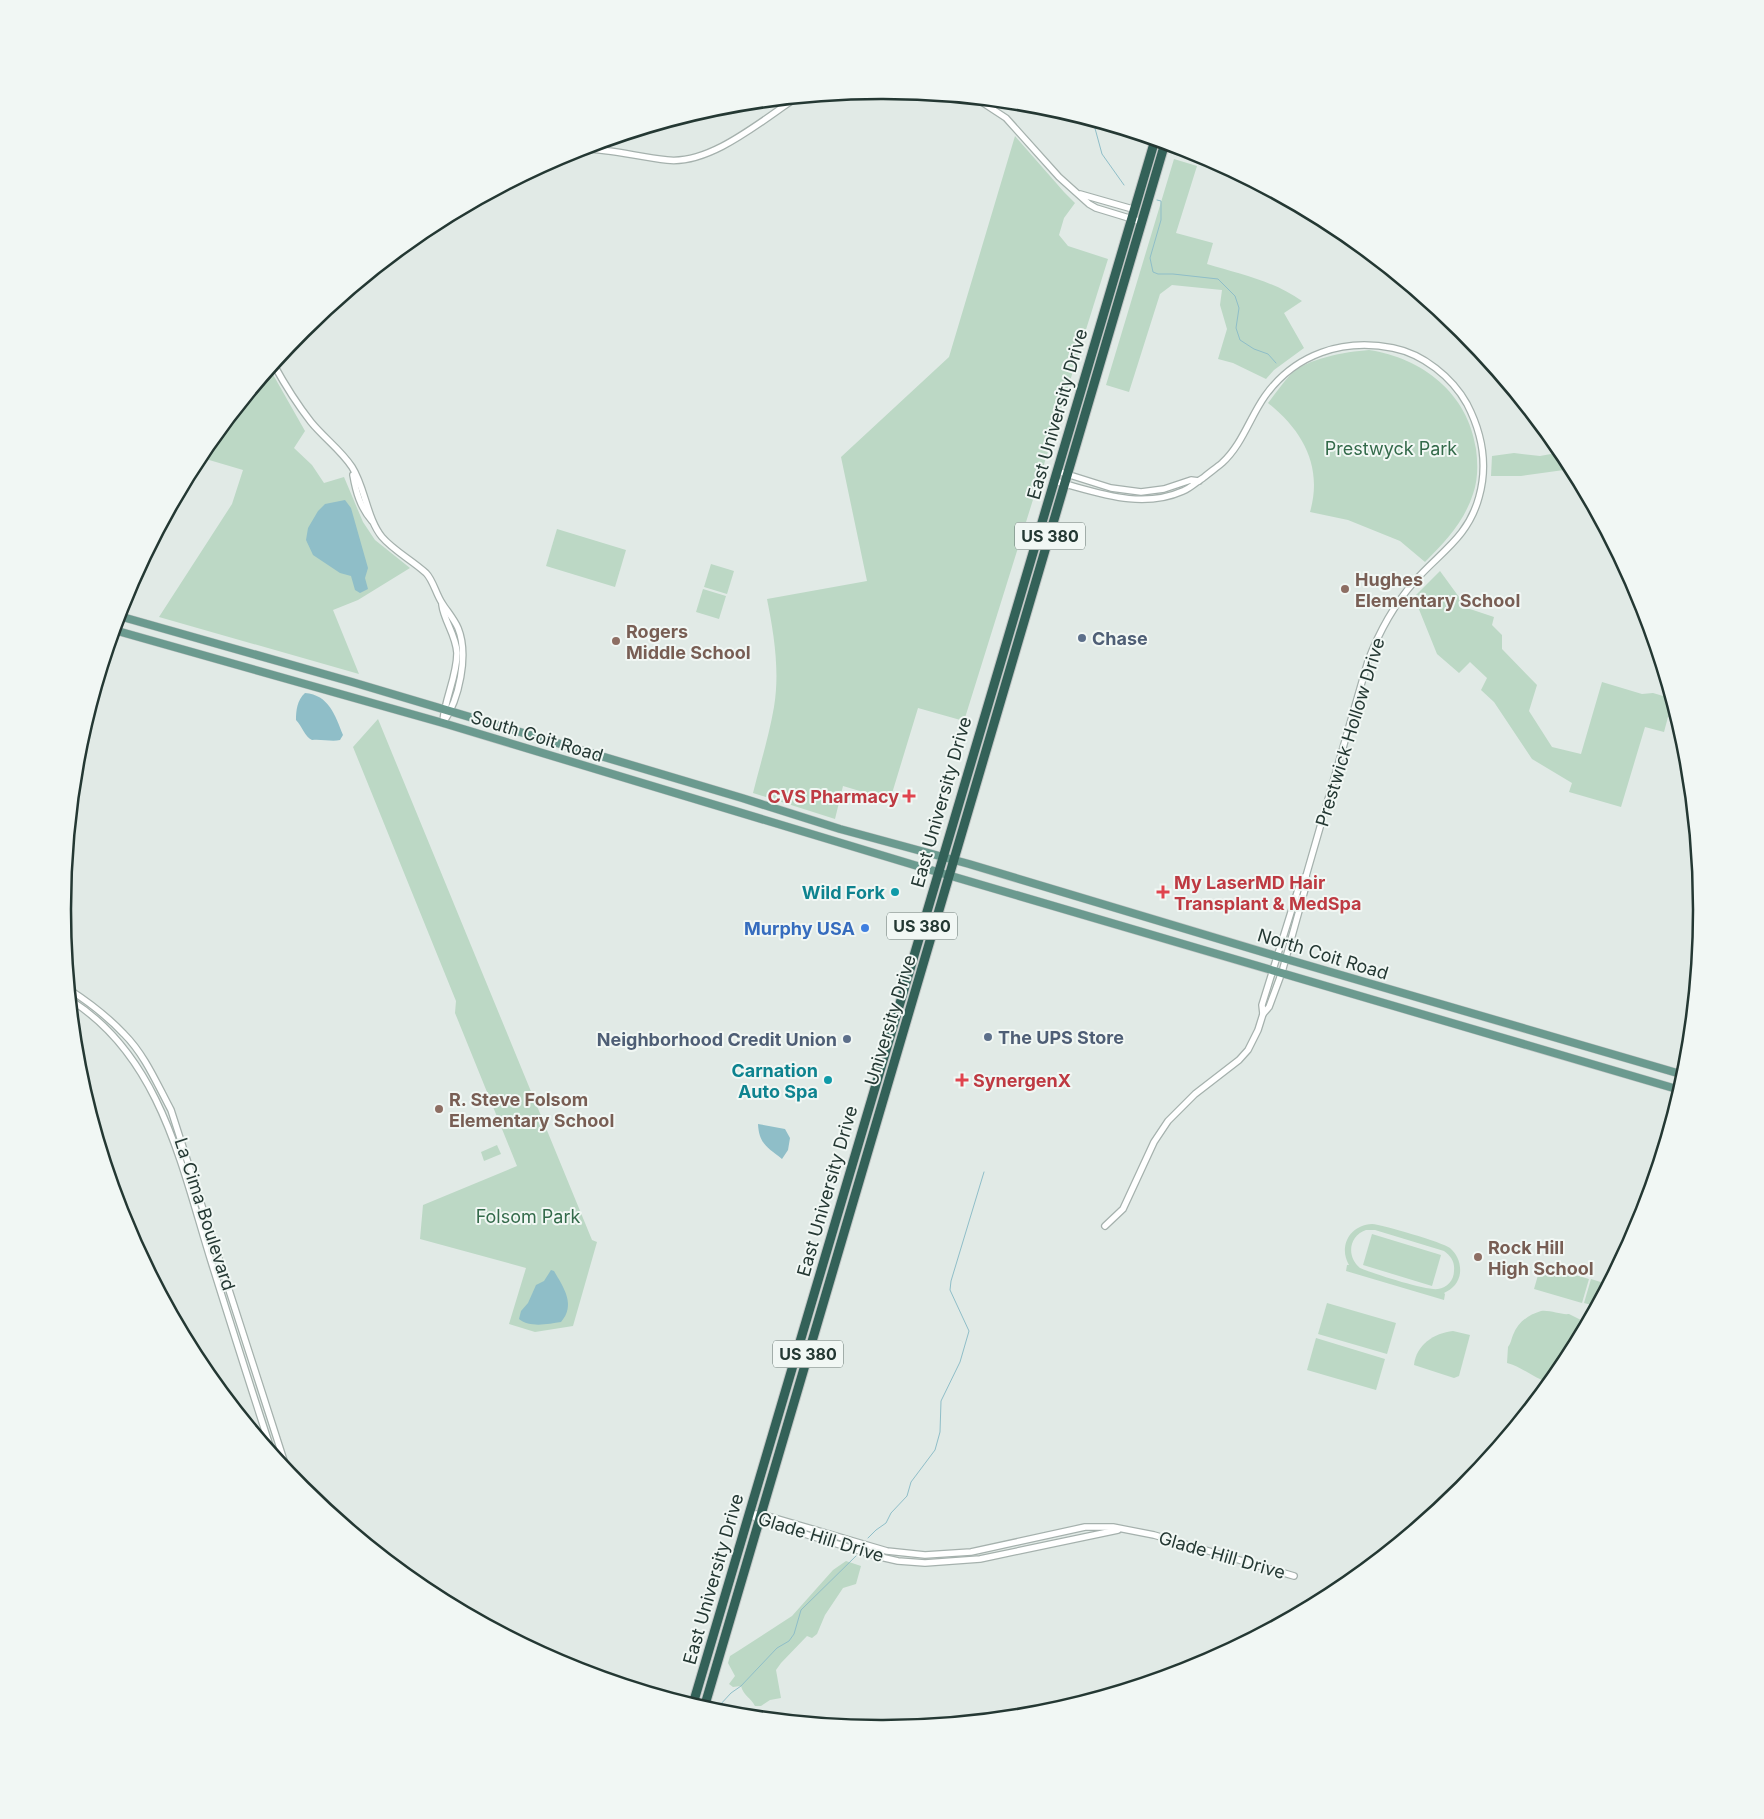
<svg xmlns="http://www.w3.org/2000/svg" width="1764" height="1819" viewBox="0 0 1764 1819" font-family="Inter,sans-serif">
  <rect width="100%" height="100%" fill="#e1eae6"/>
  <!-- green -->
  <g fill="#bcd8c5" fill-rule="evenodd">
    <path d="M 1015,136 L 1064,192 L 1075,203 L 1064,218 L 1059,235 L 1068,246 L 1108,259 L 964,721 L 918,708 L 890,800 L 843,786 L 835,819 L 753,793 C 760,765 769,736 774,707 C 780,671 774,634 767,599 L 867,581 L 841,457 L 949,357 Z"/>
    <path d="M 1174,159 L 1197,166 L 1176,233 L 1213,243 L 1207,264 C 1240,274 1274,281 1302,301 L 1284,313 L 1304,348 L 1274,370 L 1266,379 L 1233,363 L 1218,359 L 1227,329 L 1220,305 L 1222,290 L 1172,285 L 1160,294 L 1129,392 L 1106,385 Z"/>
    <path d="M 1369,350 C 1422,358 1468,393 1476,449 C 1478,464 1478,480 1473,494 C 1464,522 1445,542 1425,562 L 1400,541 L 1348,520 L 1310,512 C 1323,467 1303,431 1268,403 C 1275,394 1282,384 1290,375 C 1307,358 1345,352 1369,350 Z"/>
    <path d="M 271,371 L 305,431 L 294,448 L 312,465 L 324,483 L 344,477 L 363,522 L 375,540 L 410,568 L 358,600 L 333,610 L 359,674 L 159,617 L 232,504 L 243,470 L 199,457 L 267,373 Z"/>
    <path d="M 1562,452 L 1571,469 L 1521,476 L 1491,476 L 1492,456 L 1514,453 L 1540,456 Z"/>
    <path d="M 557,529 L 626,550 L 615,587 L 546,566 Z"/>
    <path d="M 711,564 L 734,571 L 727,594 L 704,587 Z"/>
    <path d="M 1440,571 L 1467,608 L 1494,617 L 1492,625 L 1502,635 L 1502,649 L 1537,685 L 1529,711 L 1552,747 L 1581,754 L 1602,682 L 1642,694 L 1653,693 L 1670,698 L 1677,719 L 1668,717 L 1664,732 L 1645,727 L 1621,807 L 1569,792 L 1572,783 L 1532,759 L 1494,702 L 1481,690 L 1487,678 L 1470,662 L 1459,673 L 1437,654 L 1414,597 Z"/>
    <path d="M 703,589 L 726,596 L 719,619 L 696,612 Z"/>
    <path d="M 378,719 L 592,1240 L 597,1242 L 573,1326 L 535,1332 L 509,1324 L 526,1268 L 420,1239 L 423,1205 L 517,1166 L 455,1013 L 456,1001 L 353,747 Z"/>
    <path d="M 497,1145 L 501,1154 L 484,1161 L 481,1152 Z"/>
    <path d="M 1372,1224 C 1383,1225 1442,1242 1450,1248 C 1457,1254 1461,1263 1460,1273 C 1459,1282 1453,1289 1444,1293 L 1445,1294 L 1444,1300 L 1346,1271 L 1347,1265 L 1349,1265 C 1338,1246 1350,1225 1372,1224 ZM 1366,1230 L 1375,1230 L 1444,1251 C 1451,1256 1455,1262 1454,1271 C 1454,1280 1447,1288 1438,1289 C 1427,1291 1371,1273 1360,1268 C 1346,1256 1349,1236 1366,1230 Z"/>
    <path d="M 1372,1234 L 1441,1255 L 1432,1286 L 1363,1265 Z"/>
    <path d="M 1541,1265 L 1589,1279 L 1582,1303 L 1534,1289 Z"/>
    <path d="M 1591,1279 L 1607,1284 L 1595,1306 L 1584,1303 Z"/>
    <path d="M 1327,1303 L 1396,1323 L 1387,1354 L 1318,1334 Z"/>
    <path d="M 1541,1311 C 1551,1310 1561,1315 1569,1314 L 1583,1321 C 1576,1345 1564,1364 1549,1383 C 1534,1378 1522,1367 1507,1363 L 1508,1347 C 1511,1343 1511,1340 1513,1335 C 1518,1322 1528,1315 1541,1311 Z"/>
    <path d="M 1453,1331 L 1470,1335 L 1459,1376 L 1454,1378 L 1414,1365 C 1416,1345 1434,1333 1453,1331 Z"/>
    <path d="M 1316,1338 L 1385,1359 L 1376,1390 L 1307,1370 Z"/>
    <path d="M 846,1561 L 861,1566 L 856,1584 L 843,1588 L 825,1615 L 817,1634 L 812,1638 L 807,1636 L 781,1663 L 776,1670 L 781,1698 L 770,1700 L 761,1706 L 755,1706 C 751,1698 743,1695 741,1686 L 733,1687 L 729,1684 L 735,1676 L 728,1663 L 730,1656 L 738,1651 L 792,1616 L 833,1570 Z"/>
  </g>
  <!-- water -->
  <g fill="#8fbec8">
    <path d="M 345,500 L 351,508 L 368,568 L 365,578 L 368,589 L 360,593 L 355,590 L 351,576 L 340,573 L 313,555 L 306,540 L 308,528 L 318,511 L 325,504 Z"/>
    <path d="M 305,693 C 329,695 335,715 343,735 L 340,740 C 332,742 322,739 312,740 C 305,737 302,726 296,720 C 296,711 297,700 305,693 Z"/>
    <path d="M 758,1124 L 785,1129 L 790,1138 L 788,1150 L 782,1159 C 768,1148 759,1144 758,1124 Z"/>
    <path d="M 551,1270 L 554,1271 C 564,1288 576,1305 561,1322 C 548,1324 530,1328 519,1319 L 521,1311 L 528,1303 L 536,1285 L 544,1281 Z"/>
  </g>
  <g fill="none" stroke-linecap="round" stroke-linejoin="round">
    <!-- stream -->
    <g stroke="#8fbec8" stroke-width="1">
      <path d="M 1069,114 L 1075,121 L 1089,120"/>
      <path d="M 1093,121 L 1102,154 L 1124,185"/>
      <path d="M 1157,200 L 1161,201 L 1161,220 L 1150,258 L 1153,272 L 1158,274 L 1173,274 L 1218,279 L 1235,296 L 1239,308 L 1236,328 L 1240,340 L 1254,349 L 1268,354 L 1276,363"/>
      <path d="M 868,1538 L 876,1530 L 886,1523 L 891,1513 L 907,1496 L 911,1482 L 935,1450 L 940,1432 L 941,1401 L 960,1362 L 969,1331 L 950,1290 L 951,1281 L 984,1172"/>
      <path d="M 717,1712 L 719,1706 L 731,1693 L 741,1686 L 777,1648 L 789,1641 L 794,1634 L 801,1610 L 856,1556"/>
    </g>
    <!-- minor casing -->
    <g stroke="#a5b1ad" stroke-width="8">
      <g id="minor">
        <path d="M 977,99 L 1006,118 L 1059,177 L 1089,204 L 1096,208 L 1142,222"/>
        <path d="M 579,149 C 609,148 637,157 667,160 C 710,165 761,121 796,98"/>
        <path d="M 1080,194 L 1136,210"/>
        <path d="M 274,365 C 285,385 297,404 311,422 C 324,438 341,450 352,467 C 365,487 367,519 382,537 C 394,551 412,560 426,573 C 433,580 436,594 442,603 C 447,611 454,619 458,628 C 469,655 459,700 443,723"/>
        <path d="M 1057,471 L 1111,488 L 1141,492 L 1164,489 L 1191,480 L 1199,481"/>
        <path d="M 353,475 C 356,492 360,507 372,521"/>
        <path d="M 1054,481 C 1097,492 1140,510 1183,491 C 1191,488 1196,482 1203,478 C 1209,473 1216,468 1222,463 C 1242,445 1250,417 1265,396 C 1295,354 1343,338 1393,348 C 1423,354 1452,377 1467,404 C 1482,433 1488,465 1479,497 C 1468,538 1439,553 1414,582 C 1393,606 1379,632 1368,661 L 1308,869 L 1306,876 L 1307,882 L 1282,972 L 1269,1007 L 1263,1014"/>
        <path d="M 442,605 C 444,621 456,635 457,653 C 457,676 445,698 443,721"/>
        <path d="M 70,990 C 90,1003 108,1017 124,1034 C 145,1055 157,1084 171,1110 L 287,1470"/>
        <path d="M 72,1001 C 161,1058 182,1168 211,1261 C 231,1325 251,1389 272,1452"/>
        <path d="M 1105,1226 L 1123,1209 L 1154,1142 L 1168,1121 L 1195,1094 L 1239,1060 L 1248,1050 L 1258,1030 L 1263,1014 L 1262,1005 L 1301,880 L 1306,876"/>
        <path d="M 749,1514 L 761,1514 L 887,1551 L 925,1555 L 971,1552 L 1085,1527 L 1113,1527 L 1154,1535 L 1294,1576"/>
        <path d="M 749,1514 L 759,1520 L 876,1556 L 898,1561 L 925,1563 L 980,1559 L 1118,1530"/>
      </g>
    </g>
    <!-- major casing -->
    <g stroke="#c2c7c6" stroke-width="9">
      <g id="major">
        <path d="M 119,616 L 352,682 L 742,798 L 840,829 L 969,864 L 1286,959 L 1684,1075"/>
        <path d="M 114,630 L 443,723 L 924,868 L 1680,1090"/>
      </g>
    </g>
    <!-- highway casing -->
    <g stroke="#c2c7c6" stroke-width="11">
      <g id="highway">
        <path d="M 693,1704 L 1155,140"/>
        <path d="M 704,1708 L 1165,143"/>
      </g>
    </g>
    <!-- minor -->
    <use href="#minor" stroke="#fff" stroke-width="5.5"/>
    <!-- major -->
    <use href="#major" stroke="#6b9a8f" stroke-width="8"/>
    <!-- highway -->
    <use href="#highway" stroke="#336158" stroke-width="9"/>
  </g>
  <!-- markers -->
  <g fill="#8d6e63" stroke="#f1f7f4" stroke-width="2">
    <circle cx="1345" cy="589" r="5"/>
    <circle cx="616" cy="641" r="5"/>
    <circle cx="439" cy="1109" r="5"/>
    <circle cx="1478" cy="1257" r="5"/>
  </g>
  <g fill="#5c6f8a" stroke="#f1f7f4" stroke-width="2">
    <circle cx="1082" cy="638" r="5"/>
    <circle cx="988" cy="1037" r="5"/>
    <circle cx="847" cy="1039" r="5"/>
  </g>
  <g fill="#e0444e" stroke="#f1f7f4" stroke-width="2">
    <path d="M906.5 788.5h5v5h5v5h-5v5h-5v-5h-5v-5h5z"/>
    <path d="M1160.5 884.5h5v5h5v5h-5v5h-5v-5h-5v-5h5z"/>
    <path d="M959.5 1072.5h5v5h5v5h-5v5h-5v-5h-5v-5h5z"/>
  </g>
  <g fill="#0f9aa8" stroke="#f1f7f4" stroke-width="2">
    <circle cx="895" cy="892" r="5"/>
    <circle cx="828" cy="1080" r="5"/>
  </g>
  <circle fill="#3f7fe0" stroke="#f1f7f4" stroke-width="2" cx="865" cy="928" r="5"/>
  <g text-anchor="middle" dominant-baseline="central" stroke-width="4" stroke-linejoin="round" paint-order="stroke">
    <!-- shield labels -->
    <g fill="#f1f7f4" stroke="#62716d" stroke-width="1">
      <rect x="1015" y="522.5" width="70" height="27" rx="4"/>
      <rect x="887" y="912.5" width="70" height="27" rx="4"/>
      <rect x="773" y="1340.5" width="70" height="27" rx="4"/>
    </g>
    <g font-size="16" font-weight="bold" fill="#243833">
      <text x="1050" y="536">US 380</text>
      <text x="922" y="926">US 380</text>
      <text x="808" y="1354">US 380</text>
    </g>
    <!-- street labels -->
    <g font-size="18" fill="#243833" stroke="#f1f7f4">
      <text transform="translate(1057 414) rotate(-74)">East University Drive</text>
      <text transform="translate(1350 732) rotate(-73)">Prestwick Hollow Drive</text>
      <text transform="translate(537 736) rotate(17)">South Coit Road</text>
      <text transform="translate(941 802) rotate(-74)">East University Drive</text>
      <text transform="translate(1323 954) rotate(17)">North Coit Road</text>
      <text transform="translate(890 1020) rotate(-73)">University Drive</text>
      <text transform="translate(827 1191) rotate(-74)">East University Drive</text>
      <text transform="translate(205 1214) rotate(72)">La Cima Boulevard</text>
      <text transform="translate(821 1537) rotate(17)">Glade Hill Drive</text>
      <text transform="translate(1222 1555) rotate(16)">Glade Hill Drive</text>
      <text transform="translate(713 1579) rotate(-74)">East University Drive</text>
    </g>
    <!-- park labels -->
    <g font-size="18" fill="#336a4a" stroke="#f1f7f4">
      <text x="1391" y="448">Prestwyck Park</text>
      <text x="528" y="1216">Folsom Park</text>
    </g>
    <!-- education labels -->
    <g font-size="18" font-weight="bold" fill="#785e54" stroke="#f1f7f4" text-anchor="start">
      <text x="1355" y="579">Hughes<tspan x="1355" dy="21">Elementary School</tspan></text>
      <text x="626" y="631">Rogers<tspan x="626" dy="21">Middle School</tspan></text>
      <text x="449" y="1099">R. Steve Folsom<tspan x="449" dy="21">Elementary School</tspan></text>
      <text x="1488" y="1247">Rock Hill<tspan x="1488" dy="21">High School</tspan></text>
    </g>
    <!-- service labels -->
    <g font-size="18" font-weight="bold" fill="#4e5e75" stroke="#f1f7f4" text-anchor="start">
      <text x="1092" y="638">Chase</text>
      <text x="998" y="1037">The UPS Store</text>
      <text x="837" y="1039" text-anchor="end">Neighborhood Credit Union</text>
    </g>
    <!-- health labels -->
    <g font-size="18" font-weight="bold" fill="#be3a42" stroke="#f1f7f4" text-anchor="start">
      <text x="899" y="796" text-anchor="end">CVS Pharmacy</text>
      <text x="1174" y="882">My LaserMD Hair<tspan x="1174" dy="21">Transplant &amp; MedSpa</tspan></text>
      <text x="973" y="1080">SynergenX</text>
    </g>
    <!-- culture labels -->
    <g font-size="18" font-weight="bold" fill="#0d838f" stroke="#f1f7f4" text-anchor="end">
      <text x="885" y="892">Wild Fork</text>
      <text x="818" y="1070">Carnation<tspan x="818" dy="21">Auto Spa</tspan></text>
    </g>
    <!-- shop labels -->
    <g font-size="18" font-weight="bold" fill="#366cbe" stroke="#f1f7f4" text-anchor="end">
      <text x="855" y="928">Murphy USA</text>
    </g>
  </g>
  <!-- crop -->
  <path d="M0 0H1764V1819H0ZM881 99H883A810 810 0 0 1 1693 909V910A810 810 0 0 1 883 1720H881A810 810 0 0 1 71 910V909A810 810 0 0 1 881 99Z" fill="#f1f7f4" fill-rule="evenodd"/>
  <path fill="none" stroke="#243833" stroke-width="2.5" d="M881 99H883A810 810 0 0 1 1693 909V910A810 810 0 0 1 883 1720H881A810 810 0 0 1 71 910V909A810 810 0 0 1 881 99Z"/>
</svg>
